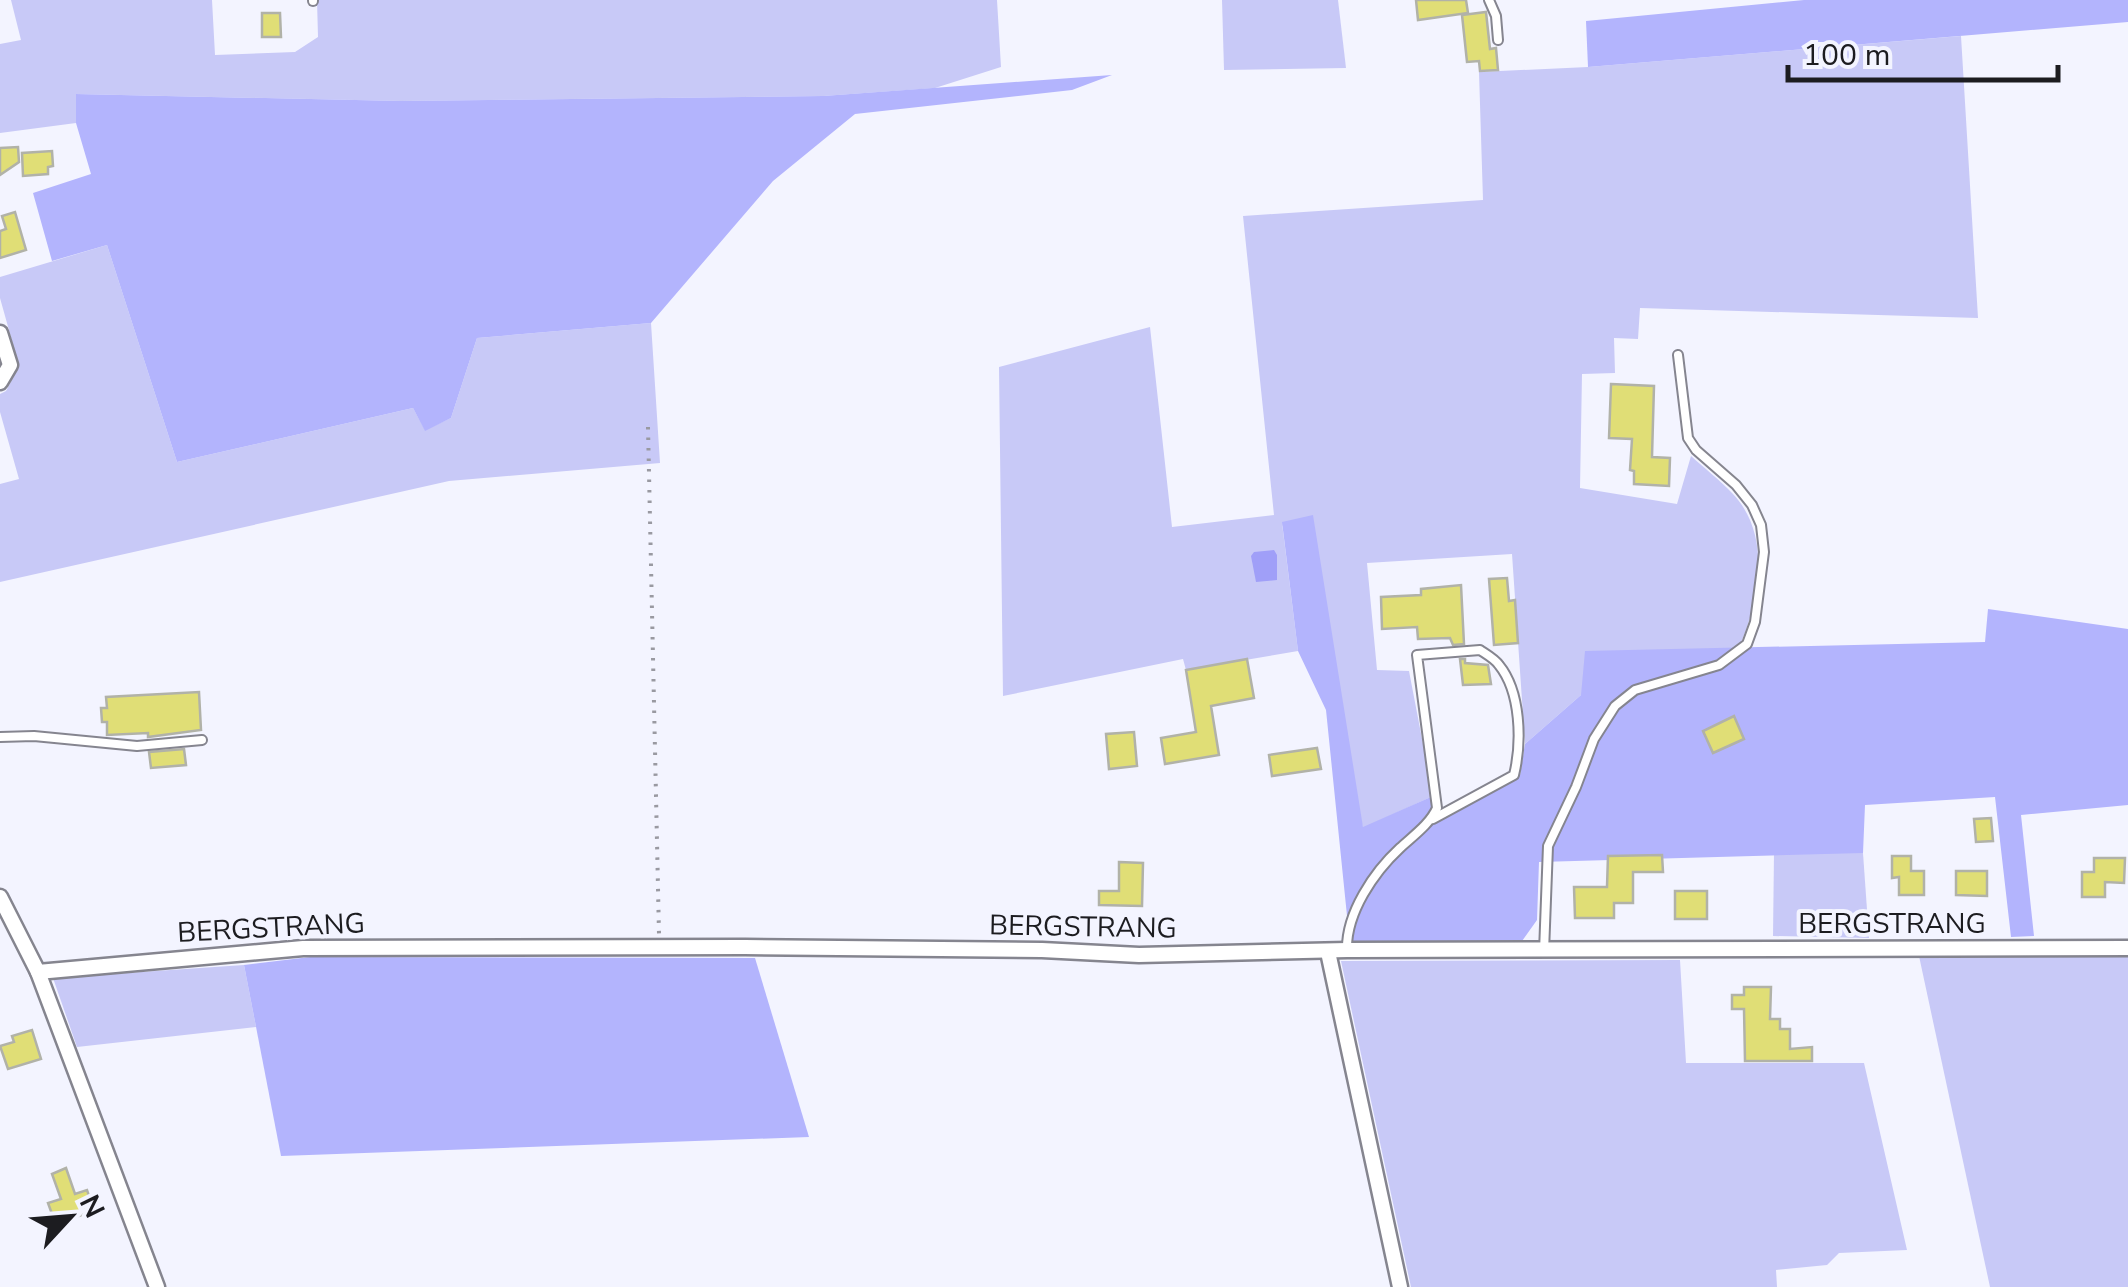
<svg xmlns="http://www.w3.org/2000/svg" width="2128" height="1287" viewBox="0 0 2128 1287" font-family="'Nunito Sans',sans-serif">
  <rect width="100%" height="100%" fill="#f3f4ff"/>
  <!-- green -->
  <g fill="#c8c9f7">
    <path d="M 11,0 L 212,0 L 215,55 L 295,52 L 318,37 L 317,0 L 997,0 L 1001,67 L 935,88 L 823,96 L 401,101 L 76,94 L 76,123 L 0,133 L 0,44 L 21,40 Z"/>
    <path d="M 1222,0 L 1338,0 L 1346,68 L 1224,70 Z"/>
    <path d="M 1961,36 L 1978,318 L 1640,308 L 1638,339 L 1614,338 L 1615,373 L 1582,374 L 1580,488 L 1677,504 L 1691,456 C 1704,468 1720,480 1732,493 C 1772,534 1760,600 1739,647 L 1581,695 L 1525,744 L 1512,554 L 1367,563 L 1377,670 L 1409,671 L 1433,796 L 1363,828 L 1282,523 L 1298,651 L 1186,670 L 1183,659 L 1003,696 L 999,367 L 1150,327 L 1172,527 L 1274,515 L 1243,216 L 1483,200 L 1479,72 L 1588,67 Z"/>
    <path d="M 107,245 L 177,462 L 413,408 L 425,430 L 451,418 L 477,338 L 651,323 L 660,463 L 449,481 L 0,582 L 0,484 L 19,479 L 0,412 L 0,394 L 6,391 L 19,366 L 0,298 L 0,277 Z"/>
    <path d="M 1774,853 L 1863,853 L 1869,938 L 1773,936 Z"/>
    <path d="M 2128,954 L 2128,1287 L 1990,1287 L 1919,956 Z"/>
    <path d="M 1680,960 L 1686,1063 L 1864,1063 L 1907,1250 L 1839,1253 L 1827,1265 L 1776,1270 L 1777,1287 L 1411,1287 L 1341,961 Z"/>
    <path d="M 244,965 L 256,1027 L 77,1047 L 53,978 Z"/>
  </g>
  <!-- forest -->
  <g fill="#b3b4fd">
    <path d="M 1804,0 L 2128,0 L 2128,22 L 1588,67 L 1586,21 Z"/>
    <path d="M 1112,75 L 1072,90 L 855,114 L 773,181 L 651,323 L 477,338 L 451,418 L 425,431 L 413,408 L 177,462 L 107,245 L 52,261 L 33,193 L 91,174 L 76,123 L 76,94 L 401,101 L 823,96 Z"/>
    <path d="M 1313,515 L 1363,827 L 1433,796 L 1440,818 L 1520,775 L 1525,744 L 1581,695 L 1585,651 L 1985,642 L 1988,609 L 2128,629 L 2128,805 L 2021,815 L 2034,936 L 2011,937 L 1995,797 L 1865,805 L 1863,853 L 1539,862 L 1537,920 L 1522,941 L 1350,945 L 1326,710 L 1298,651 L 1282,522 Z"/>
    <path d="M 310,957 L 755,958 L 809,1137 L 281,1156 L 244,965 Z"/>
  </g>
  <!-- water -->
  <path fill="#a09ff8" d="M 1274,550 L 1277,555 L 1277,580 L 1256,582 L 1251,556 L 1254,552 Z"/>
  <!-- building -->
  <g fill="#e0de76" stroke="#b1b2a8" stroke-width="2.5">
    <path d="M 1416,0 L 1466,0 L 1468,13 L 1418,20 Z"/>
    <path d="M 1486,12 L 1490,49 L 1496,48 L 1498,70 L 1480,71 L 1479,61 L 1467,62 L 1462,15 Z"/>
    <path d="M 262,13 L 280,13 L 281,37 L 262,37 Z"/>
    <path d="M 18,147 L 19,162 L 0,175 L 0,148 Z"/>
    <path d="M 52,151 L 53,166 L 48,167 L 48,174 L 23,176 L 22,153 Z"/>
    <path d="M 15,212 L 26,250 L 0,258 L 0,231 L 6,229 L 2,216 Z"/>
    <path d="M 1611,384 L 1654,386 L 1652,457 L 1670,458 L 1669,486 L 1634,484 L 1634,471 L 1630,470 L 1632,439 L 1609,438 Z"/>
    <path d="M 1507,578 L 1509,601 L 1515,600 L 1518,643 L 1494,645 L 1489,579 Z"/>
    <path d="M 1461,585 L 1464,644 L 1453,645 L 1450,638 L 1418,639 L 1417,627 L 1382,629 L 1381,597 L 1421,595 L 1421,589 Z"/>
    <path d="M 1247,659 L 1254,698 L 1211,706 L 1219,755 L 1165,764 L 1161,738 L 1196,732 L 1186,670 Z"/>
    <path d="M 1460,659 L 1465,659 L 1465,663 L 1488,665 L 1491,684 L 1463,685 Z"/>
    <path d="M 199,692 L 201,730 L 148,737 L 148,733 L 107,735 L 107,722 L 102,722 L 101,708 L 107,708 L 106,697 Z"/>
    <path d="M 1734,716 L 1744,739 L 1713,753 L 1703,731 Z"/>
    <path d="M 1134,732 L 1137,766 L 1109,769 L 1106,734 Z"/>
    <path d="M 1317,748 L 1321,769 L 1272,776 L 1269,755 Z"/>
    <path d="M 184,749 L 186,765 L 151,768 L 149,752 Z"/>
    <path d="M 1991,818 L 1993,841 L 1976,842 L 1974,819 Z"/>
    <path d="M 1662,855 L 1663,872 L 1633,872 L 1633,903 L 1614,903 L 1614,918 L 1575,918 L 1574,887 L 1607,887 L 1608,856 Z"/>
    <path d="M 1892,856 L 1911,856 L 1911,871 L 1924,871 L 1924,895 L 1899,895 L 1899,877 L 1892,878 Z"/>
    <path d="M 2094,858 L 2125,858 L 2124,883 L 2105,882 L 2105,897 L 2082,897 L 2082,872 L 2094,872 Z"/>
    <path d="M 1119,862 L 1143,863 L 1142,906 L 1099,905 L 1099,891 L 1119,891 Z"/>
    <path d="M 1956,871 L 1987,871 L 1987,896 L 1956,895 Z"/>
    <rect x="1675" y="891" width="32" height="28"/>
    <path d="M 1744,987 L 1771,987 L 1770,1019 L 1780,1019 L 1780,1029 L 1790,1029 L 1790,1049 L 1812,1047 L 1812,1061 L 1745,1061 L 1744,1009 L 1732,1009 L 1732,995 L 1744,995 Z"/>
    <path d="M 32,1030 L 41,1059 L 8,1069 L 0,1046 L 14,1042 L 12,1036 Z"/>
    <path d="M 66,1168 L 75,1194 L 87,1190 L 94,1210 L 56,1225 L 48,1203 L 61,1199 L 52,1174 Z"/>
  </g>
  <g fill="none" stroke-linecap="round" stroke-linejoin="round">
    <!-- service casing -->
    <g stroke="#85858f" stroke-width="12">
      <g id="service">
        <path d="M 313,0 L 313,1"/>
        <path d="M 1489,0 L 1496,16 L 1498,40"/>
        <path d="M 0,737 L 34,736 L 137,746 L 202,740"/>
        <path d="M 1347,950 C 1346,913 1374,872 1400,848 C 1413,836 1430,824 1437,808 L 1417,655 L 1480,650 C 1486,654 1495,659 1499,665 C 1521,692 1522,742 1514,775 L 1433,819"/>
        <path d="M 1544,952 L 1548,846 L 1576,787 L 1594,739 L 1615,706 L 1635,690 L 1719,665 L 1747,644 L 1755,622 L 1764,552 L 1761,525 L 1752,505 L 1736,485 L 1696,450 L 1688,438 L 1678,355"/>
      </g>
    </g>
    <!-- minor casing -->
    <g stroke="#85858f" stroke-width="19">
      <g id="minor">
        <path d="M 0,333 L 10,365 L 0,382"/>
        <path d="M 0,897 L 38,972 L 303,948 L 745,947 L 1042,950 L 1139,955 L 1347,950 L 2128,948"/>
        <path d="M 1328,952 L 1400,1287"/>
        <path d="M 38,972 L 157,1287"/>
      </g>
    </g>
    <!-- path -->
    <path stroke="#9999a1" stroke-width="4" stroke-dasharray="2.5 8" stroke-linecap="butt" d="M 648,427 L 659,934"/>
    <!-- service -->
    <use href="#service" stroke="#fff" stroke-width="8"/>
    <!-- minor -->
    <use href="#minor" stroke="#fff" stroke-width="14"/>
  </g>
  <g text-anchor="middle" dominant-baseline="central" stroke-width="8" stroke-linejoin="round" paint-order="stroke">
    <!-- street labels -->
    <g font-size="28" fill="#1c1c20" stroke="#f3f4ff">
      <text x="1892" y="924">BERGSTRANG</text>
      <text transform="translate(1083 927) rotate(1)">BERGSTRANG</text>
      <text transform="translate(271 928) rotate(-3)">BERGSTRANG</text>
    </g>
  </g>
  <!-- north arrow -->
  <g transform="translate(70 1217) rotate(64)" stroke="#f3f4ff" stroke-width="8" paint-order="stroke">
  <path d="M0-8L18 38L0 25L-18 38Z" fill="#1c1c20"/>
  <text y="-15" font-size="28" font-weight="bold" text-anchor="middle" fill="#1c1c20">N</text>
  </g>
  <!-- scale -->
  <path d="M1788 65v15h270v-15" fill="none" stroke="#1c1c20" stroke-width="5"/>
  <text x="1803" y="65" font-size="30" fill="#1c1c20" stroke="#f3f4ff" stroke-width="8" paint-order="stroke">100 m</text>
</svg>
